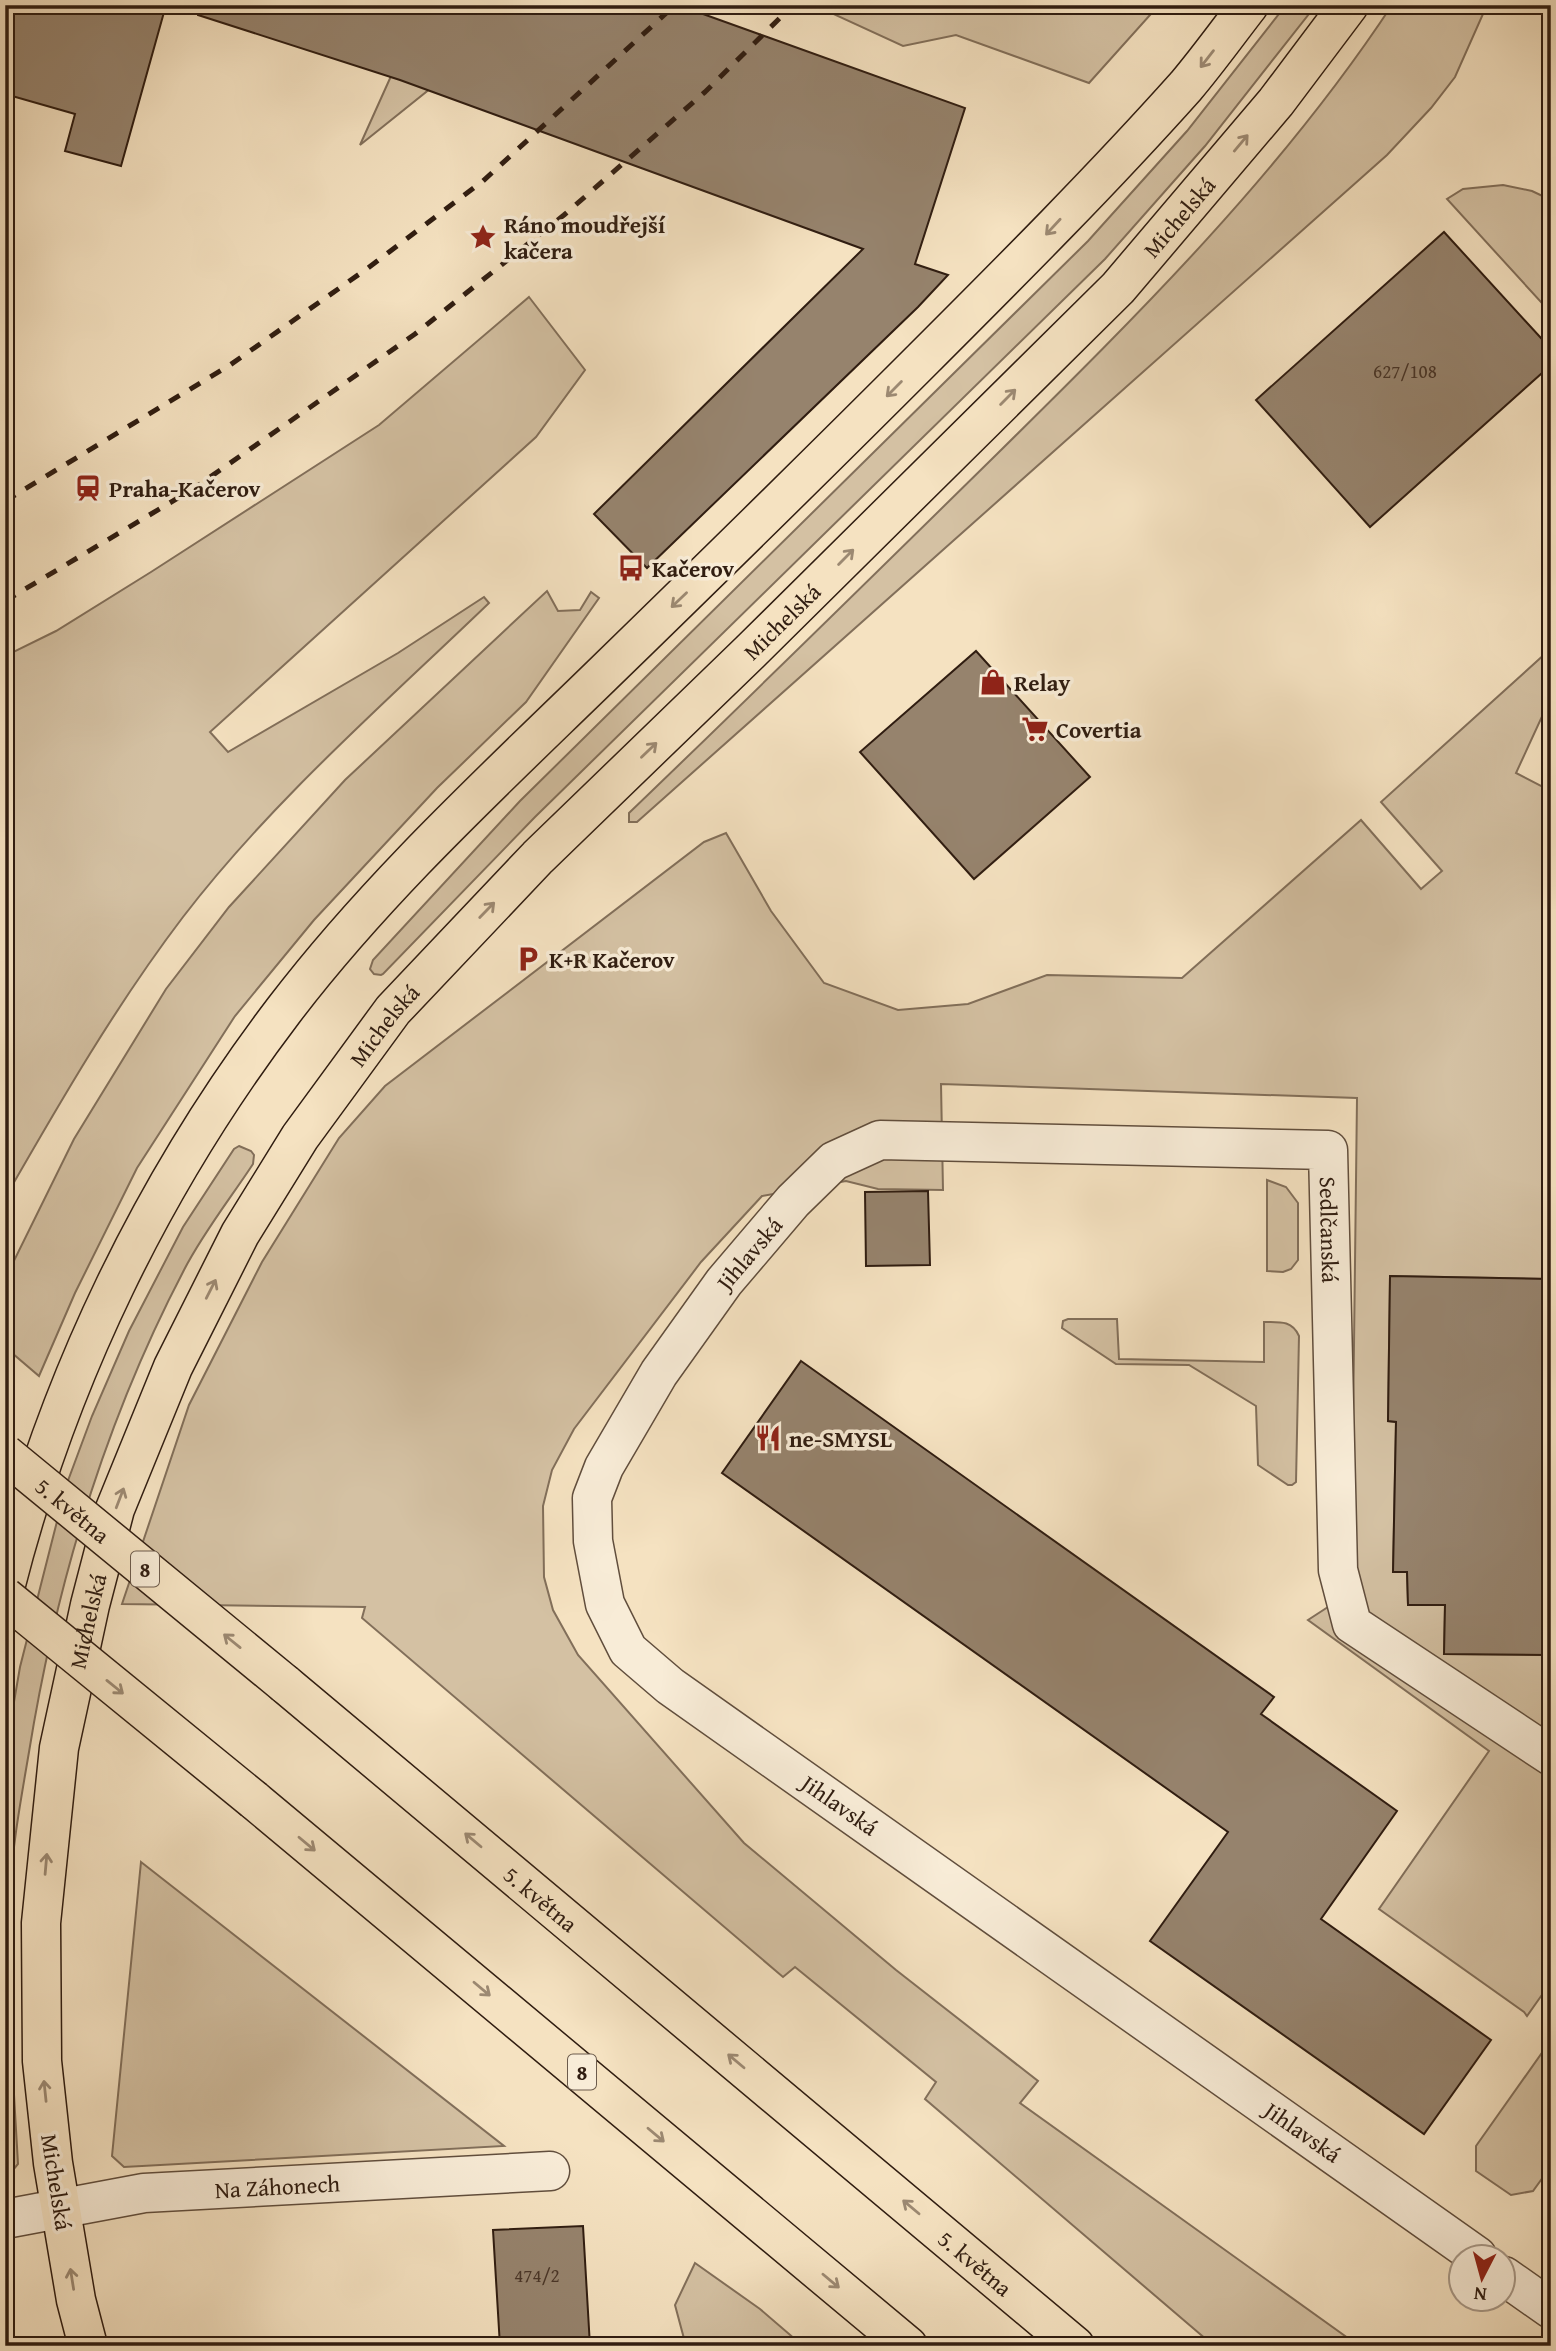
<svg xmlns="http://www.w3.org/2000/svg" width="1556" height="2351" viewBox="0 0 1556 2351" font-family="'Gentium Book Plus',serif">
  <rect width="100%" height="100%" fill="#f5e2c1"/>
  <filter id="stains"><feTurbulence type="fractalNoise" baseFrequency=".00286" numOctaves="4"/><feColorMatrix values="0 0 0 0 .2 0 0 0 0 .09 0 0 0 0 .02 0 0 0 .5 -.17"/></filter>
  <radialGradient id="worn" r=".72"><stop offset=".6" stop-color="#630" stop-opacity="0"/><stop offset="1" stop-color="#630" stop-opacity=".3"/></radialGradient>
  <!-- green -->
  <g fill="#d4c1a3" stroke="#826f5a" stroke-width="2">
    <path d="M 423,5 L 436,84 L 360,145 Z"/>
    <path d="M 835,5 L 1159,5 L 1089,83 L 956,35 L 903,46 L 829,12 Z"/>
    <path d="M 1286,5 L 1316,5 L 1205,146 L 1105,259 L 535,817 L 383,974 L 381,975 L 374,974 L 370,969 L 373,960 L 520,801 L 1088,241 L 1187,131 Z"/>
    <path d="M 1392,5 L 1487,5 L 1455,77 L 1431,108 L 1387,155 L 637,822 L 629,822 L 629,813 C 753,694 875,574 997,454 C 1139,314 1282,172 1392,5 Z"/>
    <path d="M 1503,185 L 1532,191 L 1551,200 L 1551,313 L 1447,199 L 1463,189 Z"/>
    <path d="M 529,297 L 585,370 L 536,437 L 210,732 L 228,752 L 398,653 L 484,597 L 489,603 C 384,704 272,801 183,917 C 116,1005 60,1102 5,1198 L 5,656 L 56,631 L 151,572 L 379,425 Z"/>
    <path d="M 547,591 L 558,611 L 580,610 L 591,592 L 599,598 L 526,702 L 437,788 L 314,920 L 235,1016 L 137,1168 L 75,1293 L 39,1376 L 5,1347 L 5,1279 L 74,1139 L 166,989 L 229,907 L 345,780 Z"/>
    <path d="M 1546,653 L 1551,655 L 1551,697 L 1516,773 L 1551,791 L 1551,1427 L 1546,1427 L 1548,1279 L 1390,1276 L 1388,1421 L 1396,1422 L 1393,1571 L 1407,1572 L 1408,1604 L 1445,1605 L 1444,1654 L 1547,1655 L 1551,1574 L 1551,1982 L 1527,2016 L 1524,2012 L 1379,1909 L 1489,1751 L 1308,1620 L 1351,1592 L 1357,1098 L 941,1084 L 943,1190 L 878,1189 L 846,1181 L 762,1196 L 701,1262 L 574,1429 L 552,1470 L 543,1506 L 544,1577 L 553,1610 L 578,1655 L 744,1843 L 896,1970 L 1038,2081 L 1020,2103 L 1359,2346 L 1214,2346 L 925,2099 L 936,2082 L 795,1967 L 783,1977 L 362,1618 L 365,1607 L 122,1604 L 189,1405 L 262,1262 L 339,1138 L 385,1086 L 704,842 L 726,833 L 771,911 L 824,983 L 898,1010 L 968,1004 L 1047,975 L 1182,978 L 1361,820 L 1421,889 L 1442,871 L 1381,802 Z"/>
    <path d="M 239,1146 L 251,1151 L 254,1155 L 253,1164 C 230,1199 203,1233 184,1270 C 105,1421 56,1585 29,1752 C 21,1799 12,1847 10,1894 C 6,1984 13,2074 18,2164 L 13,2170 L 5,2172 L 5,1754 L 20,1667 L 66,1486 L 92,1416 L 129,1331 L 183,1227 L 234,1149 Z"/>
    <path d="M 1267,1180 L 1286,1187 L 1298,1203 L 1298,1260 L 1291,1269 L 1283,1272 L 1267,1271 Z"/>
    <path d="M 1068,1319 L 1117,1319 L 1119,1359 L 1264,1362 L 1264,1322 C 1279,1322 1292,1320 1299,1336 L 1296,1482 L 1292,1485 L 1288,1485 L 1258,1465 L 1256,1406 L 1189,1365 L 1116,1364 L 1062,1328 L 1063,1321 Z"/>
    <path d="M 141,1862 L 504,2146 L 124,2167 L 112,2156 Z"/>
    <path d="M 1551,2040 L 1551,2166 L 1533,2191 L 1511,2195 L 1476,2171 L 1476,2146 Z"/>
    <path d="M 695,2263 L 760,2309 L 803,2346 L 686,2346 L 675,2305 Z"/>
  </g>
  <!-- building -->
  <g fill="#96836d" stroke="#301d11" stroke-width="2">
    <path d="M 5,5 L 166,5 L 121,166 L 65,151 L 75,114 L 5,94 Z"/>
    <path d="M 199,5 L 678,5 L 965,108 L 915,264 L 948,275 L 918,307 L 647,568 L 594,514 L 863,249 L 400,80 L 198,15 Z"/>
    <path d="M 1444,232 L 1551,349 L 1551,365 L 1370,527 L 1256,400 Z"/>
    <path d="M 976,651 L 1090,777 L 974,879 L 860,752 Z"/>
    <path d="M 928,1191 L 930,1265 L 866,1266 L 865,1192 Z"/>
    <path d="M 1390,1276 L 1549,1279 L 1546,1427 L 1551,1427 L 1551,1565 L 1547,1655 L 1444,1654 L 1445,1605 L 1408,1605 L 1407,1572 L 1393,1572 L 1396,1422 L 1388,1421 Z"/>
    <path d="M 801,1361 L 1274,1697 L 1261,1714 L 1397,1811 L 1321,1919 L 1491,2040 L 1424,2134 L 1150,1941 L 1228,1832 L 722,1473 Z"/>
    <path d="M 583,2226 L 590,2346 L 500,2346 L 493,2230 Z"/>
  </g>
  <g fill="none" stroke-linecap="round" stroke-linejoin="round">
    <!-- minor casing -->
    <g stroke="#614e3d" stroke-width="41">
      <g id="minor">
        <path id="s1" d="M 5,2219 L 144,2193 L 550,2171"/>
        <path id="s2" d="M 1477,2256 L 670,1686 L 628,1650 L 605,1604 L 593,1541 L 592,1498 L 604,1467 L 659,1373 L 724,1282 L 793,1201 L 834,1161 L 880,1140 L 1328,1150 L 1338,1570 L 1352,1624 L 1551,1756"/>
        <path d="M 1504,2276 L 1551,2309"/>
      </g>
    </g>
    <!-- major casing -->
    <g stroke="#301d11" stroke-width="41">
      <g id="major">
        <path d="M 5,1588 C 58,1379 153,1182 284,1010 C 377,888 491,783 601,676 C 709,571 816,466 923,359 C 1012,270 1102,180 1186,86 C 1208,60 1228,32 1249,5"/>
        <path id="s3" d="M 88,2346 L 76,2300 L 53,2163 L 42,2061 L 41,1923 L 59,1748 L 90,1605 L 115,1509 L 173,1367 L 240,1234 L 300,1137 L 393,1010 L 538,857 L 750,652 L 1118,288 L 1276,102 L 1349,5"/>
      </g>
    </g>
    <!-- highway casing -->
    <g stroke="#301d11" stroke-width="41">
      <g id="highway">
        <path id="s4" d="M 285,1684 L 1075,2346"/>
        <path d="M 254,1800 L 908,2346"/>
      </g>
    </g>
    <!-- minor -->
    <use href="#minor" stroke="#f8ecd7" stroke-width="38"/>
    <!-- major -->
    <use href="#major" stroke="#f5e2c1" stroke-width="38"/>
    <!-- highway -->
    <use href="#highway" stroke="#f5e2c1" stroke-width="38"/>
    <!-- rail -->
    <g stroke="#301d11" stroke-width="5" stroke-dasharray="12 12" stroke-linecap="butt">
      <path d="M 5,501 L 230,365 L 368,268 L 483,181 L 675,5"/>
      <path d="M 5,601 L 193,489 L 415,334 L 564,215 L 705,92 L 793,5"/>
    </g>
    <!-- highway-bridge casing -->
    <g stroke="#301d11" stroke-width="41" stroke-linecap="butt">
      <g id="highway-bridge">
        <path id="s5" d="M 5,1454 L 285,1684"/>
        <path d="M 5,1597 L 254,1800"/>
      </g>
    </g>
    <!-- highway-bridge -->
    <use href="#highway-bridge" stroke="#f5e2c1" stroke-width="38"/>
  </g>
  <!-- one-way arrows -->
  <defs><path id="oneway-shaft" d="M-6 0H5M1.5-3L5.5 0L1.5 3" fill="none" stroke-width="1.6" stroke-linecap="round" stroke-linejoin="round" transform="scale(1.75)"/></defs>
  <g stroke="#9c8972">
    <use href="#oneway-shaft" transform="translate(1207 59) rotate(128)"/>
    <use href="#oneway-shaft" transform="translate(1241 143) rotate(-50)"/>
    <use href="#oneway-shaft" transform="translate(1053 227) rotate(133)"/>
    <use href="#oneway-shaft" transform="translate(894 389) rotate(135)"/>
    <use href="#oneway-shaft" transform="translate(1008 397) rotate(-45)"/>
    <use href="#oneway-shaft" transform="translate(846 557) rotate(-45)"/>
    <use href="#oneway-shaft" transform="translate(679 600) rotate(136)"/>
    <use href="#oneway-shaft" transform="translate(649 750) rotate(-44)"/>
    <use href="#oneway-shaft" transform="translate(487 910) rotate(-46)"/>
    <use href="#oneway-shaft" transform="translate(211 1289) rotate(-63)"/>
    <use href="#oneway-shaft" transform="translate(120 1498) rotate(-69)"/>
    <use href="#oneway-shaft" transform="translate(232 1641) rotate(-141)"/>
    <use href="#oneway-shaft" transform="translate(115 1687) rotate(39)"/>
    <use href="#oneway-shaft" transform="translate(473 1840) rotate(-140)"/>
    <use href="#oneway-shaft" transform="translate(307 1844) rotate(40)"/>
    <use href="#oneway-shaft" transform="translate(46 1864) rotate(-85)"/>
    <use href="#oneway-shaft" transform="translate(482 1989) rotate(40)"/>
    <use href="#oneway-shaft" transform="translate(736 2061) rotate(-140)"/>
    <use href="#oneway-shaft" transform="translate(45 2091) rotate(-96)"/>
    <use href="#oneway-shaft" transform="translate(656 2135) rotate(40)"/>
    <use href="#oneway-shaft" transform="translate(911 2207) rotate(-140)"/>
    <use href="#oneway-shaft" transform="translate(72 2279) rotate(-99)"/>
    <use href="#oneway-shaft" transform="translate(831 2281) rotate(40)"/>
  </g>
  <!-- icons -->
  <defs>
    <g id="sight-bare" transform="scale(2.1)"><path d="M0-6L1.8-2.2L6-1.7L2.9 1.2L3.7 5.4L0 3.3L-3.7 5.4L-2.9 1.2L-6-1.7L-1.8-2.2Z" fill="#8f2418" stroke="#f8ecd7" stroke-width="2.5" paint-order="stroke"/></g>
    <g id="station-bare" transform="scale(2.1)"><path d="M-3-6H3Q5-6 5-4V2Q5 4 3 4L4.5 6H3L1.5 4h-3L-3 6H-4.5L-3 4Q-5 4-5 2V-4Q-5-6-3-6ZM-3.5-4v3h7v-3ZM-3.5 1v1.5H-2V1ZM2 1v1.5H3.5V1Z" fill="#8f2418" stroke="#f8ecd7" stroke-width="2.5" paint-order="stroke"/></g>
    <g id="bus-bare" transform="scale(2.1)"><path d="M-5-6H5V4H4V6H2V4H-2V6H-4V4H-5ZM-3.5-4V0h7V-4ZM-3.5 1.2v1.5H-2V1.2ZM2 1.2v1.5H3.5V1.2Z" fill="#8f2418" stroke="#f8ecd7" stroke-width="2.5" paint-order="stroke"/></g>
    <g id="shop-bare" transform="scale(2.1)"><path d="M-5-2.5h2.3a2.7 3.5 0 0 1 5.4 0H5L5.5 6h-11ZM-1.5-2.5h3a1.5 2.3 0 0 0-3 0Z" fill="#8f2418" stroke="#f8ecd7" stroke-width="2.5" paint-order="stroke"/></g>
    <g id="supermarket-bare" transform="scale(2.1)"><path d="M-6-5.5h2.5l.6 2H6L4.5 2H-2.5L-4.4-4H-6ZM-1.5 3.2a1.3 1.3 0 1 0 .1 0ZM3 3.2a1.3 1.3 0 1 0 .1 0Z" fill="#8f2418" stroke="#f8ecd7" stroke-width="2.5" paint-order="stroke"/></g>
    <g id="parking-bare" transform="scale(2.1)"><path d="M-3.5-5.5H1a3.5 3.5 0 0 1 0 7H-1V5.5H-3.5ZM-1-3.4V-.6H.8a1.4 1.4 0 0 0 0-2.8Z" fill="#8f2418" stroke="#f8ecd7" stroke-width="2.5" paint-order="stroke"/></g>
    <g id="restaurant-bare" transform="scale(2.1)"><path d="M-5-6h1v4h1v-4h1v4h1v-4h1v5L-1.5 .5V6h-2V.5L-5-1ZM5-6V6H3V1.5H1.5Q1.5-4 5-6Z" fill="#8f2418" stroke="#f8ecd7" stroke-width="2.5" paint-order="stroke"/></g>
  </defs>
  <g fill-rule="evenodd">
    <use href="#sight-bare" x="483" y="237"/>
    <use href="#station-bare" x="88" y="488"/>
    <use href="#bus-bare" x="631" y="568"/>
    <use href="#shop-bare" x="993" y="682"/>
    <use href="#supermarket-bare" x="1035" y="729"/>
    <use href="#parking-bare" x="528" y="959"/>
    <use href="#restaurant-bare" x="768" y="1438"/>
  </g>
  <g text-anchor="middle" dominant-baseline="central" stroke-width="7" stroke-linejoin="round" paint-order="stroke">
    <!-- number labels -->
    <g font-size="19" fill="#4a3628">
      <text x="1405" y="371">627/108</text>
      <text x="537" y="2275">474/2</text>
    </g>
    <!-- shield labels -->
    <g fill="#f8ecd7" stroke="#6c5b4c" stroke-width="2">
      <rect x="131" y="1551.5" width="28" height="35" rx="5"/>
      <rect x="568" y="2054.5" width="28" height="35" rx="5"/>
    </g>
    <g font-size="21" font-weight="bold" fill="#301d11">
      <text x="145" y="1569">8</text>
      <text x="582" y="2072">8</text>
    </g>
    <!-- street labels -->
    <g font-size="23" fill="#301d11" stroke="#f8ecd7">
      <text stroke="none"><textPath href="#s3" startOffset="2539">Michelská</textPath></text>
      <text stroke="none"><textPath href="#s3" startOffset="1972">Michelská</textPath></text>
      <text stroke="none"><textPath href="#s3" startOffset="1405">Michelská</textPath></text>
      <text stroke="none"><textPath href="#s2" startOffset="2198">Sedlčanská</textPath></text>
      <text stroke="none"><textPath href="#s2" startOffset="1494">Jihlavská</textPath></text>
      <text stroke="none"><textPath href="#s5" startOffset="88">5. května</textPath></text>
      <text stroke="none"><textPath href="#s3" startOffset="733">Michelská</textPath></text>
      <text transform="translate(840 1805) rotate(35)">Jihlavská</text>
      <text stroke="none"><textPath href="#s4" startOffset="334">5. května</textPath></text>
      <text transform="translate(1303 2132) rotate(35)">Jihlavská</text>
      <text transform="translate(57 2182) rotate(81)">Michelská</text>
      <text stroke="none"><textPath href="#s1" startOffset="275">Na Záhonech</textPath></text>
      <text stroke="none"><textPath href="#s4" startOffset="901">5. května</textPath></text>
    </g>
    <!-- poi labels -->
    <g font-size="23" font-weight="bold" fill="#301d11" stroke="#f8ecd7" text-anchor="start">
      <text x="504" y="224">Ráno moudřejší<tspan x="504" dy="26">kačera</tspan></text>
      <text x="109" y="488">Praha-Kačerov</text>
      <text x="652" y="568">Kačerov</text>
      <text x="1014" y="682">Relay</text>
      <text x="1056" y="729">Covertia</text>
      <text x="549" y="959">K+R Kačerov</text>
      <text x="789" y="1438">ne-SMYSL</text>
    </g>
  </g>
  <!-- margin -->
  <rect width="1556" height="2351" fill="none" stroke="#f5e2c1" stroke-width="28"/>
  <rect x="7" y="7" width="1542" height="2337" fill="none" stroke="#301d11" stroke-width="3.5"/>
  <rect x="14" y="14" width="1528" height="2323" fill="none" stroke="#301d11" stroke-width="2"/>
  <!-- north arrow -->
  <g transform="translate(1482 2278) rotate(186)"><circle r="33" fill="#f8ecd7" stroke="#a89988" stroke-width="2"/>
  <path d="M0-5L12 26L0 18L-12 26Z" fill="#8f2418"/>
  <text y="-10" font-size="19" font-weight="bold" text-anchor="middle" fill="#301d11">N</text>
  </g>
  <rect width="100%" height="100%" filter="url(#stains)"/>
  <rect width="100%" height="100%" fill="url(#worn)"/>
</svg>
